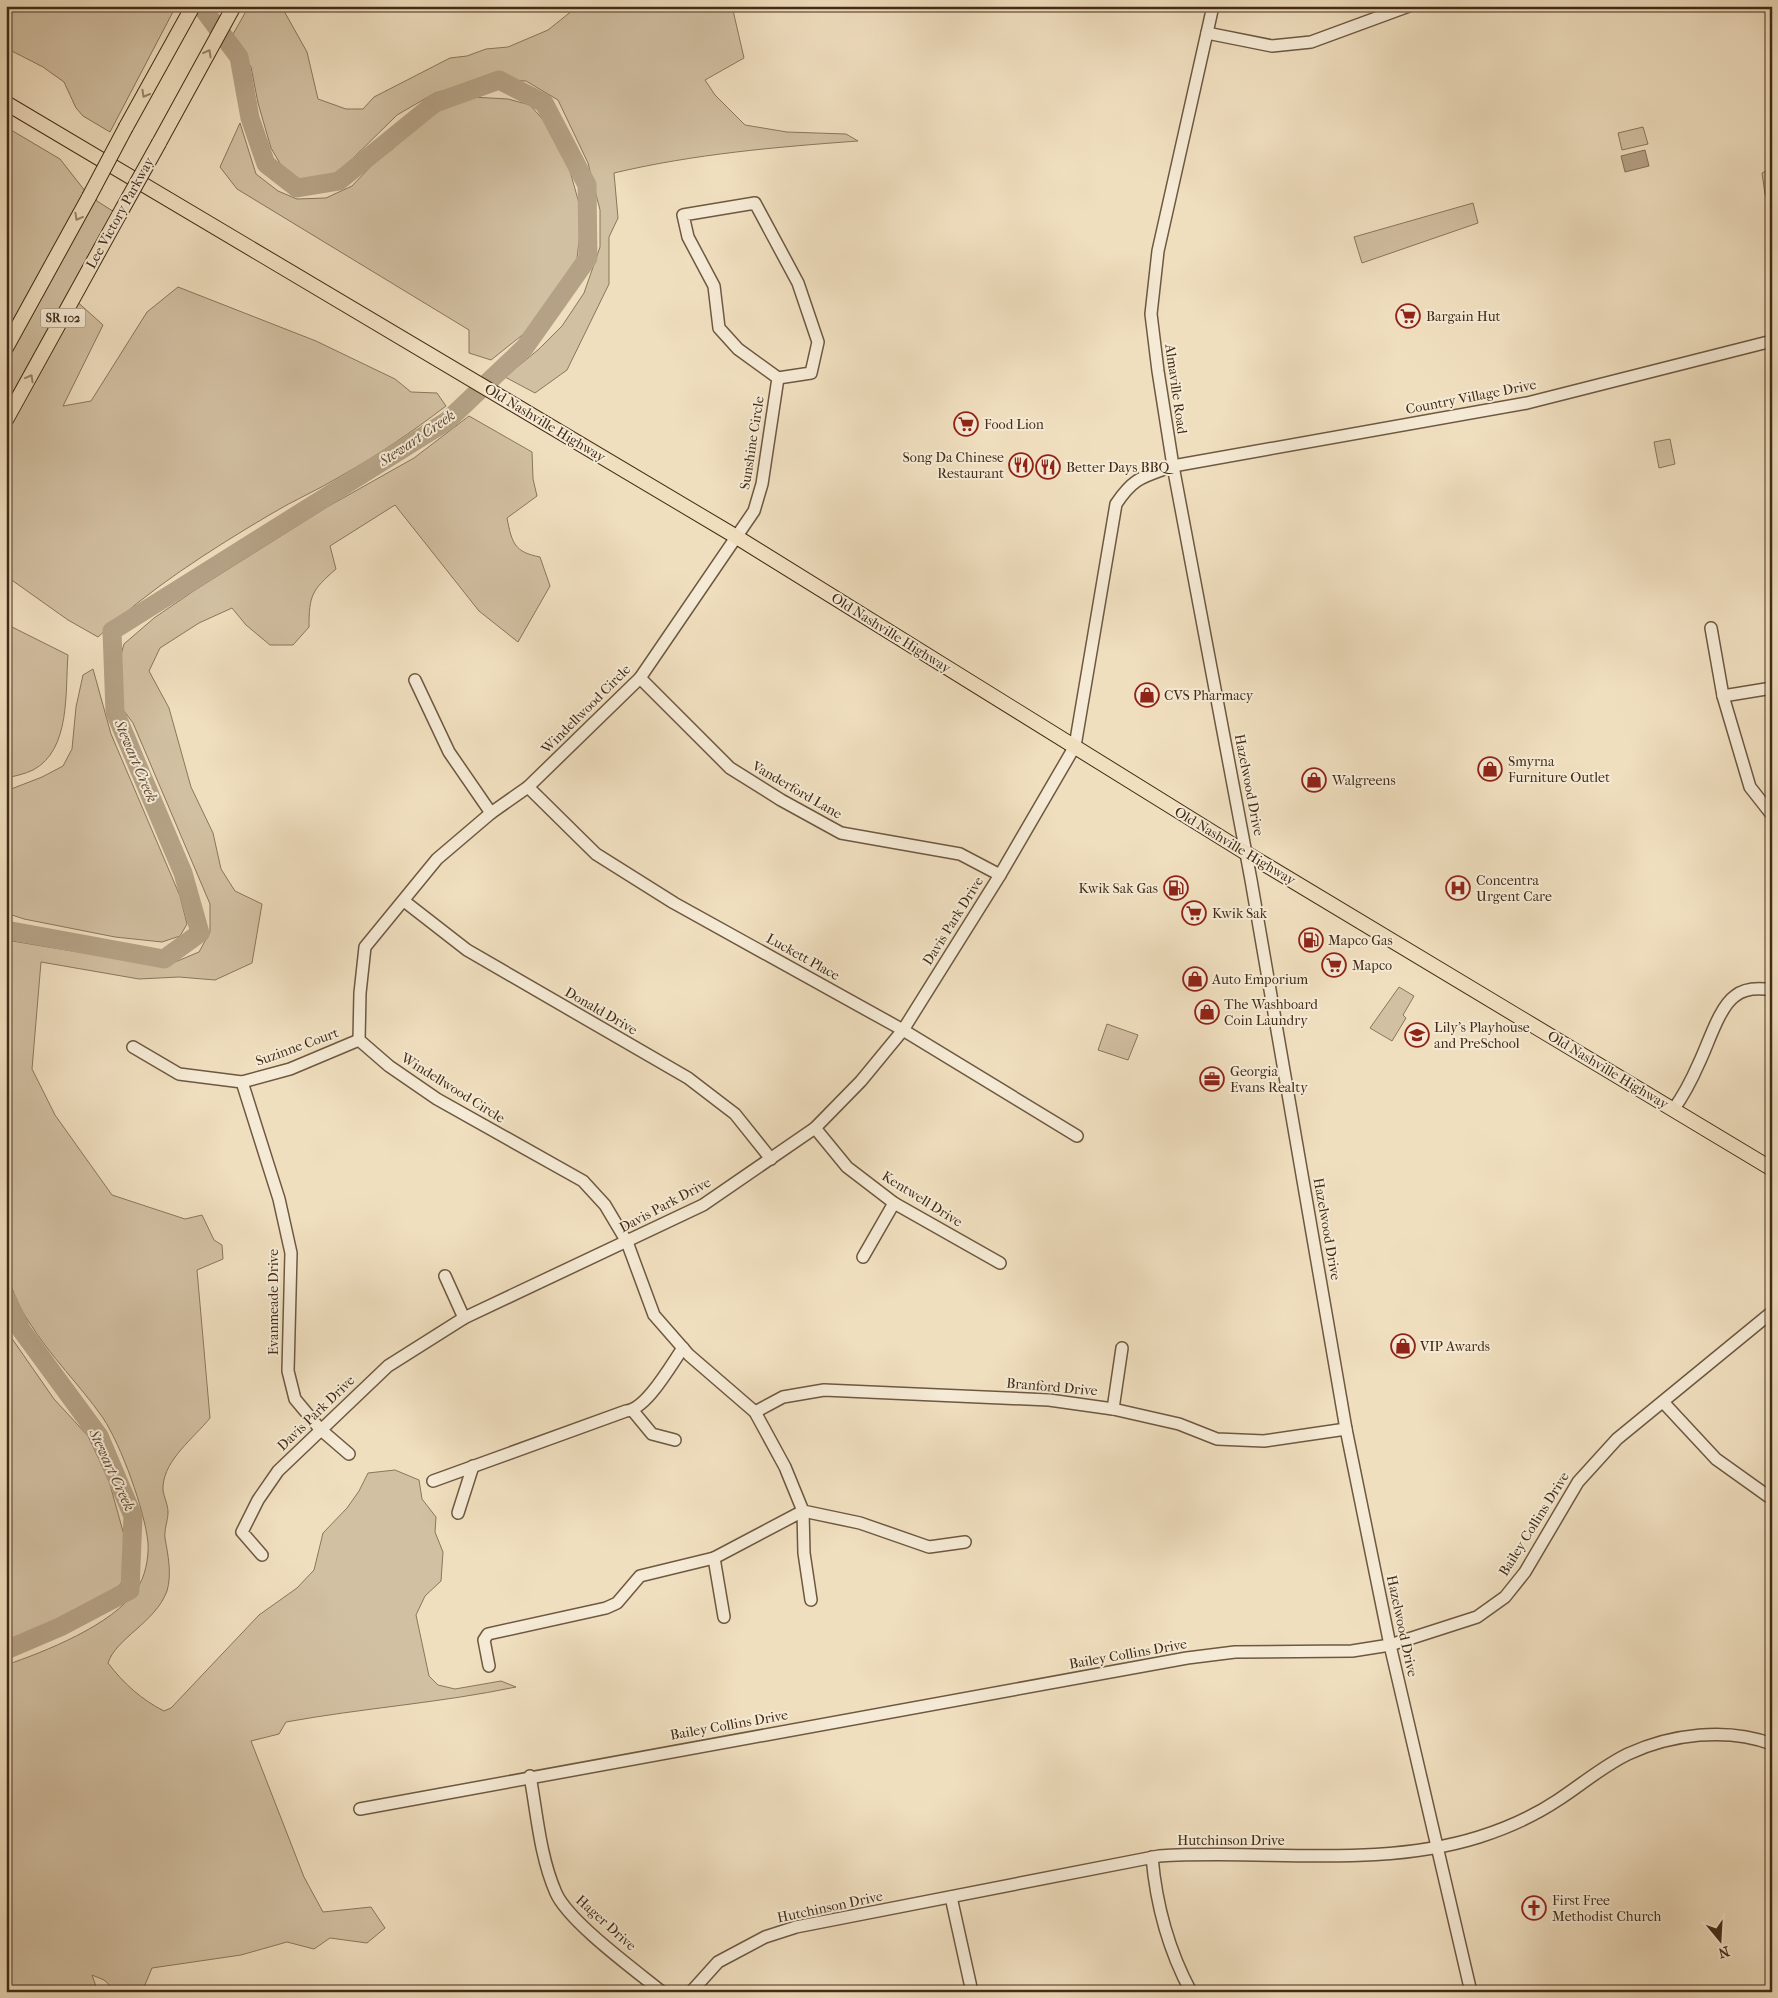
<svg xmlns="http://www.w3.org/2000/svg" width="1778" height="1998" viewBox="0 0 1778 1998" font-family="'IM FELL French Canon',serif">
  <rect width="100%" height="100%" fill="#f0dfbf"/>
  <filter id="stains"><feTurbulence type="fractalNoise" baseFrequency=".004" numOctaves="4"/><feColorMatrix values="0 0 0 0 .2 0 0 0 0 .09 0 0 0 0 .02 0 0 0 .5 -.17"/></filter>
  <radialGradient id="worn" r=".72"><stop offset=".6" stop-color="#630" stop-opacity="0"/><stop offset="1" stop-color="#630" stop-opacity=".3"/></radialGradient>
  <!-- green -->
  <g fill="#d2c0a2" stroke="#8a765c">
    <path d="M 6,6 L 176,6 L 110,132 L 83,116 L 76,108 L 64,82 L 43,67 L 6,48 Z"/>
    <path d="M 249,6 L 279,6 L 284,11 L 307,52 L 318,99 L 346,109 L 363,109 L 374,97 L 450,58 L 467,56 L 486,49 L 508,47 L 548,30 L 578,6 L 732,6 L 744,58 L 705,80 L 715,95 L 745,125 L 787,132 L 846,134 L 858,141 C 776,147 694,154 614,173 L 618,218 L 609,237 L 609,284 L 567,370 L 535,393 L 505,377 L 539,349 L 562,326 L 584,293 L 600,247 L 600,210 L 588,163 L 558,100 L 526,81 L 485,79 L 435,93 L 397,115 L 336,175 L 304,182 L 285,172 L 271,148 L 258,103 L 251,67 L 232,36 Z"/>
    <path d="M 472,97 L 508,99 L 530,105 L 552,130 L 570,171 L 582,214 L 577,259 L 526,332 L 491,360 L 469,353 L 469,330 L 237,189 L 220,167 L 240,123 L 256,174 L 278,191 L 297,199 L 326,198 L 352,186 L 373,164 L 394,148 L 418,123 L 443,106 Z"/>
    <path d="M 6,127 L 60,159 L 89,196 L 119,215 L 73,298 L 103,325 L 63,406 L 91,401 L 147,312 L 178,287 L 316,341 L 395,379 L 411,392 L 437,393 L 446,406 C 412,432 378,455 341,476 C 318,490 294,500 271,514 C 210,550 149,589 98,637 L 68,620 L 6,576 Z"/>
    <path d="M 1643,127 L 1648,144 L 1622,150 L 1618,133 Z"/>
    <path d="M 1772,168 L 1772,208 L 1765,194 L 1762,173 Z"/>
    <path d="M 1473,203 L 1478,223 L 1362,263 L 1354,237 Z"/>
    <path d="M 469,416 L 532,452 L 533,479 L 537,496 L 507,518 C 512,543 514,552 540,557 L 550,586 L 518,642 L 479,611 L 395,505 L 330,546 L 336,569 C 312,590 309,595 309,627 L 293,645 L 270,645 L 246,625 L 232,608 L 199,623 L 160,648 L 149,671 L 169,708 L 191,787 L 213,833 L 221,869 L 235,891 L 262,904 L 252,963 L 215,980 L 179,977 L 139,979 L 41,962 L 32,1069 L 55,1115 L 112,1195 L 185,1219 L 202,1215 L 214,1240 L 222,1245 L 223,1259 L 197,1270 L 210,1418 C 194,1438 165,1459 163,1486 C 162,1494 168,1503 168,1512 C 168,1521 164,1529 165,1538 C 168,1555 172,1574 167,1591 C 155,1623 116,1638 108,1663 C 123,1683 142,1700 164,1711 L 171,1708 L 259,1615 L 297,1588 L 314,1570 L 323,1533 L 347,1508 L 359,1491 L 368,1473 L 395,1470 L 419,1480 L 422,1499 L 436,1517 L 435,1532 L 443,1552 L 441,1581 L 425,1596 L 416,1615 L 429,1676 L 438,1685 L 455,1689 L 501,1681 L 516,1687 C 440,1703 363,1708 286,1722 L 279,1734 L 251,1741 L 304,1877 L 323,1912 L 371,1907 L 385,1928 L 367,1943 L 330,1938 L 314,1949 L 287,1942 L 241,1955 L 152,1968 L 142,1992 L 117,1992 L 104,1980 L 92,1975 L 98,1992 L 6,1992 L 6,1665 C 44,1652 113,1625 136,1590 C 145,1578 149,1558 148,1543 C 145,1511 121,1445 103,1418 C 80,1385 50,1356 29,1322 C 19,1308 13,1290 6,1274 L 6,940 L 109,957 L 168,965 L 199,952 L 210,932 L 210,904 L 133,723 L 121,707 L 118,666 L 124,644 L 154,618 L 195,590 L 327,507 L 414,458 Z"/>
    <path d="M 1670,439 L 1675,464 L 1659,468 L 1654,442 Z"/>
    <path d="M 6,624 L 68,655 C 65,691 71,750 33,770 C 25,774 15,776 6,778 Z"/>
    <path d="M 93,669 L 111,734 L 180,896 L 187,924 L 180,936 L 162,942 L 115,937 L 24,919 L 6,913 L 6,791 L 42,777 L 63,766 L 72,749 L 76,707 L 83,675 Z"/>
    <path d="M 1399,987 L 1414,996 L 1403,1015 L 1406,1018 L 1392,1041 L 1370,1028 Z"/>
    <path d="M 1107,1024 L 1138,1035 L 1128,1060 L 1098,1050 Z"/>
    <path d="M 6,1330 L 54,1399 L 88,1436 L 109,1481 L 124,1535 L 125,1563 L 121,1584 L 94,1603 L 6,1642 Z"/>
  </g>
  <!-- water -->
  <path fill="#b5a286" stroke="#877259" d="M 1645,150 L 1649,166 L 1625,172 L 1621,156 Z"/>
  <g fill="none" stroke-linecap="round" stroke-linejoin="round">
    <!-- river -->
    <g stroke="#b5a286" stroke-width="19">
      <path d="M 6,930 L 164,959 L 200,933 L 183,873 L 115,712 L 112,631 L 447,421 L 525,347 L 588,258 L 587,185 L 544,103 L 499,80 L 435,103 L 339,181 L 297,188 L 266,164 L 250,118 L 239,57 L 201,6"/>
      <path d="M 6,1298 L 22,1331 L 99,1436 L 133,1516 L 130,1590 L 60,1627 L 6,1650"/>
    </g>
    <!-- minor casing -->
    <g stroke="#6e5840" stroke-width="14">
      <g id="minor">
        <path d="M 1213,6 L 1158,251 L 1151,314 L 1158,371 L 1173,466 L 1251,880 L 1346,1429 L 1390,1645 L 1471,1992"/>
        <path d="M 1207,33 L 1272,46 L 1311,42 L 1409,6"/>
        <path d="M 778,378 L 738,349 L 719,328 L 714,286 L 688,237 L 683,215 L 755,203 L 798,283 L 818,342 L 811,373 L 778,378 L 762,484 L 754,511 L 640,678 L 528,787 L 491,813 L 437,859 L 365,947 L 360,993 L 359,1040 L 389,1066 L 437,1099 L 583,1181 L 605,1205 L 627,1242 L 654,1315 L 689,1355 L 755,1412 L 785,1467 L 803,1511 L 860,1523 L 929,1547 L 965,1542"/>
        <path d="M 1711,628 L 1723,696 L 1750,787 L 1772,815"/>
        <path d="M 640,678 L 730,768 L 781,800 L 841,833 L 960,854 L 1000,875"/>
        <path d="M 415,680 L 449,752 L 491,813"/>
        <path d="M 1723,696 L 1772,688"/>
        <path d="M 528,787 L 596,854 L 674,903 L 903,1030 L 1077,1136"/>
        <path d="M 404,901 L 467,950 L 688,1078 L 735,1114 L 771,1159"/>
        <path d="M 133,1047 L 179,1074 L 242,1082 L 290,1069 L 359,1040"/>
        <path d="M 242,1082 L 279,1199 L 291,1253 L 288,1371 L 295,1399 L 320,1429 L 349,1454"/>
        <path d="M 1673,1110 C 1684,1095 1692,1079 1699,1063 C 1708,1045 1719,1007 1735,996 C 1745,988 1760,988 1772,990"/>
        <path d="M 815,1128 L 847,1167 L 894,1203 L 1000,1263"/>
        <path d="M 863,1257 L 894,1203"/>
        <path d="M 445,1276 L 464,1318"/>
        <path d="M 1663,1402 L 1716,1459 L 1772,1499"/>
        <path d="M 1113,1409 L 1122,1348"/>
        <path d="M 633,1411 L 652,1434 L 675,1440"/>
        <path d="M 755,1412 L 783,1397 L 824,1390 L 1049,1400 L 1113,1409 L 1179,1424 L 1217,1439 L 1264,1441 L 1346,1429"/>
        <path d="M 433,1481 L 626,1411 C 646,1410 671,1365 683,1348"/>
        <path d="M 458,1513 L 473,1466"/>
        <path d="M 262,1555 L 242,1532 L 258,1500 L 278,1471 L 388,1366 L 464,1318 L 703,1205 L 815,1128 L 861,1081 L 903,1030 L 1000,875 L 1075,746 L 1116,504 C 1134,477 1143,477 1173,466 L 1527,403 L 1772,341"/>
        <path d="M 714,1558 L 724,1617"/>
        <path d="M 489,1666 L 484,1640 L 488,1634 L 606,1608 L 617,1603 L 640,1576 L 714,1558 L 803,1511 L 804,1553 L 811,1600"/>
        <path d="M 530,1776 C 537,1814 540,1857 556,1893 C 569,1922 635,1970 662,1992"/>
        <path d="M 360,1809 L 1187,1658 L 1235,1652 L 1352,1651 L 1390,1645 L 1477,1617 L 1505,1597 L 1525,1572 L 1578,1482 L 1617,1439 L 1772,1312"/>
        <path d="M 1152,1857 C 1156,1903 1169,1951 1191,1992"/>
        <path d="M 951,1897 L 972,1992"/>
        <path d="M 691,1992 L 718,1962 L 765,1937 L 796,1927 L 1159,1856 C 1265,1849 1377,1869 1479,1837 C 1507,1828 1534,1816 1558,1800 C 1581,1785 1603,1766 1628,1754 C 1671,1734 1727,1727 1772,1744"/>
      </g>
    </g>
    <!-- major casing -->
    <g stroke="#422b16" stroke-width="16">
      <g id="major">
        <path d="M 6,103 L 735,536 L 1246,853 L 1772,1169"/>
        <path d="M 126,127 L 193,6"/>
        <path d="M 159,143 L 234,6"/>
        <path d="M 6,348 L 89,197"/>
        <path d="M 6,420 L 119,215"/>
      </g>
    </g>
    <!-- minor -->
    <use href="#minor" stroke="#f5ead5" stroke-width="11"/>
    <!-- major -->
    <use href="#major" stroke="#f0dfbf" stroke-width="14"/>
    <!-- major-bridge casing -->
    <g stroke="#422b16" stroke-width="16" stroke-linecap="butt">
      <g id="major-bridge">
        <path d="M 89,197 L 126,127"/>
        <path d="M 119,215 L 159,143"/>
      </g>
    </g>
    <!-- major-bridge -->
    <use href="#major-bridge" stroke="#f0dfbf" stroke-width="14"/>
  </g>
  <!-- one-way arrows -->
  <defs><path id="oneway-chevron" d="M-2-3.5L2.5 0L-2 3.5" fill="none" stroke-width="1.6" stroke-linecap="round" stroke-linejoin="round" transform="scale(1.25)"/></defs>
  <g stroke="#99856a">
    <use href="#oneway-chevron" transform="translate(208 53) rotate(-61)"/>
    <use href="#oneway-chevron" transform="translate(145 94) rotate(120)"/>
    <use href="#oneway-chevron" transform="translate(78 217) rotate(119)"/>
    <use href="#oneway-chevron" transform="translate(30 378) rotate(-61)"/>
  </g>
  <!-- icons -->
  <defs>
    <g id="supermarket-ring" transform="scale(1.25)"><circle r="9.5" fill="#f5ead5" stroke="#8f2418" stroke-width="1.5"/><path d="M-6-5.5h2.5l.6 2H6L4.5 2H-2.5L-4.4-4H-6ZM-1.5 3.2a1.3 1.3 0 1 0 .1 0ZM3 3.2a1.3 1.3 0 1 0 .1 0Z" fill="#8f2418"/></g>
    <g id="restaurant-ring" transform="scale(1.25)"><circle r="9.5" fill="#f5ead5" stroke="#8f2418" stroke-width="1.5"/><path d="M-5-6h1v4h1v-4h1v4h1v-4h1v5L-1.5 .5V6h-2V.5L-5-1ZM5-6V6H3V1.5H1.5Q1.5-4 5-6Z" fill="#8f2418"/></g>
    <g id="shop-ring" transform="scale(1.25)"><circle r="9.5" fill="#f5ead5" stroke="#8f2418" stroke-width="1.5"/><path d="M-5-2.5h2.3a2.7 3.5 0 0 1 5.4 0H5L5.5 6h-11ZM-1.5-2.5h3a1.5 2.3 0 0 0-3 0Z" fill="#8f2418"/></g>
    <g id="fuel-ring" transform="scale(1.25)"><circle r="9.5" fill="#f5ead5" stroke="#8f2418" stroke-width="1.5"/><path d="M-5.5-6h7V0h2V4h1.3V-2.5L3-4.5l.8-.8L6-3V5H2.5V1h-1V6h-7ZM-4.2-4.7v3.2H.2V-4.7Z" fill="#8f2418"/></g>
    <g id="hospital-ring" transform="scale(1.25)"><circle r="9.5" fill="#f5ead5" stroke="#8f2418" stroke-width="1.5"/><path d="M-5-5h3v3.5h4V-5h3V5h-3V1.5h-4V5h-3Z" fill="#8f2418"/></g>
    <g id="school-ring" transform="scale(1.25)"><circle r="9.5" fill="#f5ead5" stroke="#8f2418" stroke-width="1.5"/><path d="M0-5L7-2L0 1L-7-2ZM-4 1L0 2.5L4 1V4Q0 6-4 4Z" fill="#8f2418"/></g>
    <g id="office-ring" transform="scale(1.25)"><circle r="9.5" fill="#f5ead5" stroke="#8f2418" stroke-width="1.5"/><path d="M-6-3h4V-5.5h4V-3h4V5H-6ZM-1-4.5V-3h2v-1.5ZM-6 0V1H6V0Z" fill="#8f2418"/></g>
    <g id="church-ring" transform="scale(1.25)"><circle r="9.5" fill="#f5ead5" stroke="#8f2418" stroke-width="1.5"/><path d="M-1.2-6h2.4v3.5h3.3v2.4h-3.3V6h-2.4V-.1h-3.3v-2.4h3.3Z" fill="#8f2418"/></g>
  </defs>
  <g fill-rule="evenodd">
    <use href="#supermarket-ring" x="1408" y="316"/>
    <use href="#supermarket-ring" x="966" y="424"/>
    <use href="#restaurant-ring" x="1021" y="465"/>
    <use href="#restaurant-ring" x="1048" y="467"/>
    <use href="#shop-ring" x="1147" y="695"/>
    <use href="#shop-ring" x="1490" y="769"/>
    <use href="#shop-ring" x="1314" y="780"/>
    <use href="#fuel-ring" x="1176" y="888"/>
    <use href="#hospital-ring" x="1458" y="888"/>
    <use href="#supermarket-ring" x="1194" y="913"/>
    <use href="#fuel-ring" x="1311" y="940"/>
    <use href="#supermarket-ring" x="1334" y="965"/>
    <use href="#shop-ring" x="1195" y="979"/>
    <use href="#shop-ring" x="1207" y="1012"/>
    <use href="#school-ring" x="1417" y="1035"/>
    <use href="#office-ring" x="1212" y="1079"/>
    <use href="#shop-ring" x="1403" y="1346"/>
    <use href="#church-ring" x="1534" y="1908"/>
  </g>
  <g text-anchor="middle" dominant-baseline="central" stroke-width="4" stroke-linejoin="round" paint-order="stroke">
    <!-- shield labels -->
    <rect fill="#f5ead5" stroke="#78644f" stroke-width="1" x="40.5" y="308.5" width="45" height="19" rx="4"/>
    <g font-size="12" font-weight="bold" fill="#422b16">
      <text x="63" y="318">SR 102</text>
    </g>
    <!-- street labels -->
    <g font-size="14" fill="#422b16" stroke="#f5ead5">
      <text transform="translate(120 213) rotate(-61)">Lee Victory Parkway</text>
      <text transform="translate(1176 389) rotate(82)">Almaville Road</text>
      <text transform="translate(1471 397) rotate(-11)">Country Village Drive</text>
      <text transform="translate(545 423) rotate(31)">Old Nashville Highway</text>
      <text transform="translate(752 443) rotate(-81)">Sunshine Circle</text>
      <text transform="translate(891 633) rotate(32)">Old Nashville Highway</text>
      <text transform="translate(586 709) rotate(-45)">Windellwood Circle</text>
      <text transform="translate(1249 785) rotate(79)">Hazelwood Drive</text>
      <text transform="translate(797 790) rotate(30)">Vanderford Lane</text>
      <text transform="translate(1235 846) rotate(31)">Old Nashville Highway</text>
      <text transform="translate(953 921) rotate(-58)">Davis Park Drive</text>
      <text transform="translate(803 957) rotate(29)">Luckett Place</text>
      <text transform="translate(601 1011) rotate(30)">Donald Drive</text>
      <text transform="translate(297 1047) rotate(-20)">Suzinne Court</text>
      <text transform="translate(1608 1070) rotate(31)">Old Nashville Highway</text>
      <text transform="translate(453 1088) rotate(32)">Windellwood Circle</text>
      <text transform="translate(922 1199) rotate(32)">Kentwell Drive</text>
      <text transform="translate(665 1205) rotate(-28)">Davis Park Drive</text>
      <text transform="translate(1327 1229) rotate(80)">Hazelwood Drive</text>
      <text transform="translate(273 1302) rotate(-90)">Evanmeade Drive</text>
      <text transform="translate(1052 1387) rotate(5)">Branford Drive</text>
      <text transform="translate(316 1413) rotate(-44)">Davis Park Drive</text>
      <text transform="translate(1534 1524) rotate(-58)">Bailey Collins Drive</text>
      <text transform="translate(1402 1626) rotate(78)">Hazelwood Drive</text>
      <text transform="translate(1128 1654) rotate(-10)">Bailey Collins Drive</text>
      <text transform="translate(729 1725) rotate(-10)">Bailey Collins Drive</text>
      <text x="1231" y="1840">Hutchinson Drive</text>
      <text transform="translate(830 1907) rotate(-12)">Hutchinson Drive</text>
      <text transform="translate(606 1923) rotate(42)">Hager Drive</text>
    </g>
    <!-- poi labels -->
    <g font-size="14" fill="#422b16" stroke="#f5ead5" text-anchor="start">
      <text x="1426" y="316">Bargain Hut</text>
      <text x="984" y="424">Food Lion</text>
      <text x="1004" y="457" text-anchor="end">Song Da Chinese<tspan x="1004" dy="16">Restaurant</tspan></text>
      <text x="1066" y="467">Better Days BBQ</text>
      <text x="1164" y="695">CVS Pharmacy</text>
      <text x="1508" y="761">Smyrna<tspan x="1508" dy="16">Furniture Outlet</tspan></text>
      <text x="1332" y="780">Walgreens</text>
      <text x="1476" y="880">Concentra<tspan x="1476" dy="16">Urgent Care</tspan></text>
      <text x="1158" y="888" text-anchor="end">Kwik Sak Gas</text>
      <text x="1212" y="913">Kwik Sak</text>
      <text x="1328" y="940">Mapco Gas</text>
      <text x="1352" y="965">Mapco</text>
      <text x="1212" y="979">Auto Emporium</text>
      <text x="1224" y="1004">The Washboard<tspan x="1224" dy="16">Coin Laundry</tspan></text>
      <text x="1434" y="1027">Lily's Playhouse<tspan x="1434" dy="16">and PreSchool</tspan></text>
      <text x="1230" y="1071">Georgia<tspan x="1230" dy="16">Evans Realty</tspan></text>
      <text x="1420" y="1346">VIP Awards</text>
      <text x="1552" y="1900">First Free<tspan x="1552" dy="16">Methodist Church</tspan></text>
    </g>
    <!-- water labels -->
    <g font-size="15" font-style="italic" fill="#5f4932" stroke="#f5ead5">
      <text transform="translate(417 438) rotate(-34)">Stewart Creek</text>
      <text transform="translate(136 761) rotate(67)">Stewart Creek</text>
      <text transform="translate(112 1470) rotate(65)">Stewart Creek</text>
    </g>
  </g>
  <!-- margin -->
  <rect width="1778" height="1998" fill="none" stroke="#f0dfbf" stroke-width="25"/>
  <rect x="8" y="8" width="1763" height="1983" fill="none" stroke="#422b16" stroke-width="2.5"/>
  <rect x="12" y="12" width="1753" height="1973" fill="none" stroke="#422b16"/>
  <!-- north arrow -->
  <g transform="translate(1720 1940) rotate(162)" stroke="#f5ead5" stroke-width="4" paint-order="stroke">
  <path d="M0-4L9 19L0 12L-9 19Z" fill="#422b16"/>
  <text y="-8" font-size="14" font-weight="bold" text-anchor="middle" fill="#422b16">N</text>
  </g>
  <rect width="100%" height="100%" filter="url(#stains)"/>
  <rect width="100%" height="100%" fill="url(#worn)"/>
</svg>
